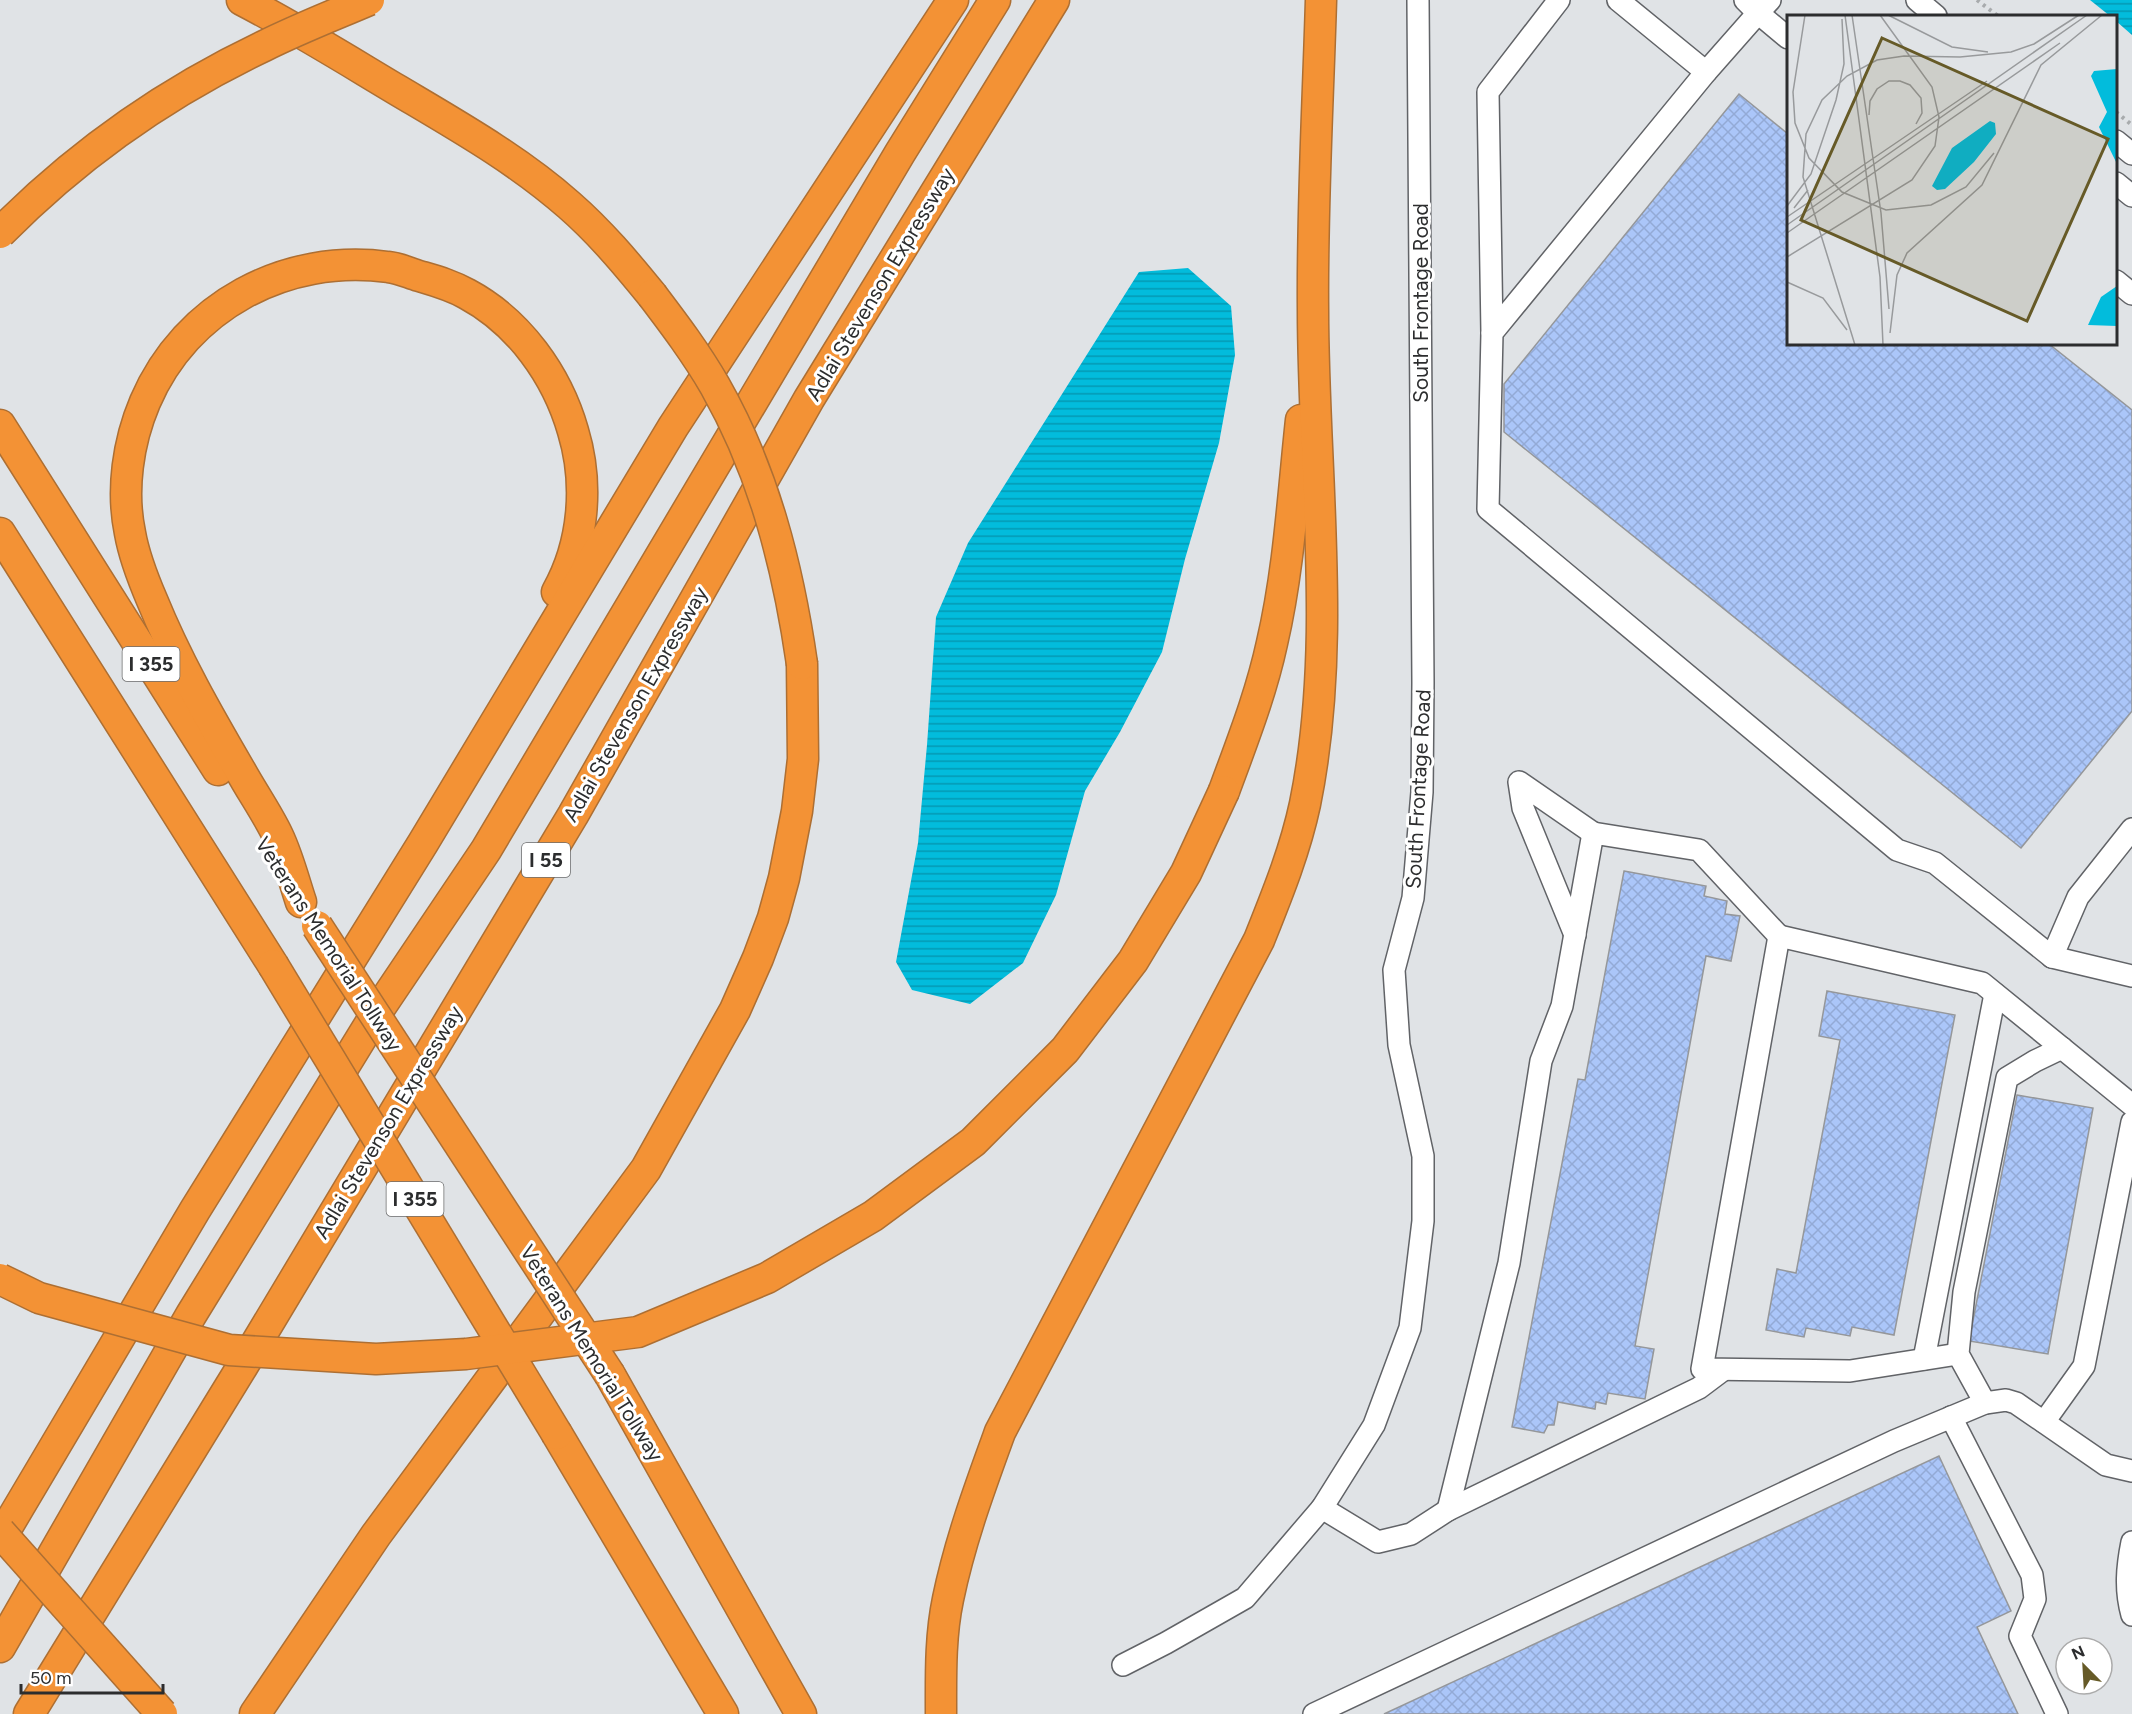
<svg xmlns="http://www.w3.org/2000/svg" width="2132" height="1714" viewBox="0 0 2132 1714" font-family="Figtree,sans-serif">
  <defs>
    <pattern id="water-rules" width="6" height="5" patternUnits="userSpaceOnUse" patternTransform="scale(1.5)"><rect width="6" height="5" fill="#02bcdc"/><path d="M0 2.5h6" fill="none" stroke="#0499b3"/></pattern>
    <pattern id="building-cross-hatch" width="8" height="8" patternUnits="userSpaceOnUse" patternTransform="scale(1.5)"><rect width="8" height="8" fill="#abc6f9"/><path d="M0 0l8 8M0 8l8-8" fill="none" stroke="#93aad6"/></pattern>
  </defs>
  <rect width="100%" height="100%" fill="#e0e3e6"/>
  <!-- water -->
  <g fill="url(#water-rules)">
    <path d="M 2090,0 L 2132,0 L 2132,35 L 2116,21 L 2116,16 L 2110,16 Z"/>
    <path d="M 1188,268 L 1231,306 L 1235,355 L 1219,443 L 1185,559 L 1162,652 L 1120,732 L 1085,791 L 1056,895 L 1023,963 L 970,1004 L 912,990 L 896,962 L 918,843 L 927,745 L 936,617 L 968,543 L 1139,272 Z"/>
  </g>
  <!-- building -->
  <g fill="url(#building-cross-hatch)" stroke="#95979a" stroke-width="1.5">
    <path d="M 1739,94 L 1788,134 L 1788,344 L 2049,344 L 2132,410 L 2132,711 L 2021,848 L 1504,432 L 1504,384 Z"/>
    <path d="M 1624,871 L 1706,886 L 1704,896 L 1727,901 L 1725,914 L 1740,916 L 1731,961 L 1706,956 L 1635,1346 L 1654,1349 L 1645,1399 L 1608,1393 L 1606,1404 L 1596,1402 L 1595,1409 L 1558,1402 L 1554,1425 L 1548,1425 L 1544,1433 L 1512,1427 L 1578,1079 L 1585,1080 Z"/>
    <path d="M 1827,991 L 1955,1015 L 1894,1335 L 1852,1327 L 1850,1336 L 1806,1328 L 1804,1337 L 1766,1330 L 1777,1269 L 1796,1273 L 1840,1040 L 1819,1036 Z"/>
    <path d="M 2017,1095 L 2093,1108 L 2048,1354 L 1969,1341 Z"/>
    <path d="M 1939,1456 L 2011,1611 L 1977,1627 L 2018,1714 L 1384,1714 Z"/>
  </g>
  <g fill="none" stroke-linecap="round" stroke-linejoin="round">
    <!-- minor casing -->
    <g stroke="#616367" stroke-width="24">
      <g id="minor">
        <path d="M 1618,0 L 1706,72"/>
        <path d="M 1745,0 L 1758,13 L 1770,0"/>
        <path d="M 1917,0 L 1936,16"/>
        <path d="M 1788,38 L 1758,13 L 1706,72 L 1492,333 L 1488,509 L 1897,850 L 1935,863 L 2052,957 L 2132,976"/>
        <path d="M 2116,141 L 2132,154"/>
        <path d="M 2116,183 L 2132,196"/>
        <path d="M 2116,281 L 2132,294"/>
        <path d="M 1492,333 L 1488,92 L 1559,0"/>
        <path d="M 1575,935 L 1523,808 L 1519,782 L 1593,833"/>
        <path d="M 2052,957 L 2078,897 L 2132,829"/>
        <path d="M 1958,1354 L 1850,1371 L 1702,1369 L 1779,936 L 1982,983 L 2132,1105"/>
        <path d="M 1924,1359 L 1995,994"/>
        <path d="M 1985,1403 L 1958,1354 L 1964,1292 L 2007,1078 L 2035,1061 L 2062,1048"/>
        <path d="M 1951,1417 L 2032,1575 L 2035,1599 L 2020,1636 L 2057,1714"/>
        <path d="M 2044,1422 L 2084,1366 L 2132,1122"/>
        <path d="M 1322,1508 L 1378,1542 L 1411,1534 L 1448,1510 L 1699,1388 L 1723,1370"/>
        <path d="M 1448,1510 L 1509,1263 L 1541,1061 L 1562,1006 L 1593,833 L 1699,850 L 1779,936"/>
        <path d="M 2132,1542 C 2127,1567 2125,1590 2132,1615"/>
        <path d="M 1123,1665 L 1166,1643 L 1245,1598 L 1322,1508 L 1374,1425 L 1410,1328 L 1423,1221 L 1423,1156 L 1399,1045 L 1394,970 L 1413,898 L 1422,792 L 1423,683 L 1418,0"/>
        <path d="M 1314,1714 L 1894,1441 L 1985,1403 L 2006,1400 L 2016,1403 L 2106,1465 L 2132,1471"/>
      </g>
    </g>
    <!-- highway casing -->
    <g stroke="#ad6f33" stroke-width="33">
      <g id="highway">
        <path d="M 242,0 C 296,28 347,60 399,91 C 458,126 518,160 569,205 C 600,232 626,263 652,295"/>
        <path d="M 0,425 L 218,770"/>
        <path d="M 0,533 L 273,965"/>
        <path d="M 1224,791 C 1242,742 1261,694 1272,643 C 1289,570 1293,494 1301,420"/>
        <path d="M 301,902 C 294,881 288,857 278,836 C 267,813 252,792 240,770 C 208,715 176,659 152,600 C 143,579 134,556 130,533 C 121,490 128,442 145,402 C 186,306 286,253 388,267 C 399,268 409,273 419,276 C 436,281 451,285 467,294 C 519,322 557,375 573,431 C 589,484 584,544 557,592"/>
        <path d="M 610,1375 L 801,1714"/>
        <path d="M 557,1434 L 723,1714"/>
        <path d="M 0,1539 L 195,1210 L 423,843 L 673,427 L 953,0"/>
        <path d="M 0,1647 L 191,1315 L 381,1006 L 486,850 L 900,153 L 995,0"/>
        <path d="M 29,1714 L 242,1367 L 573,815 L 809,399 L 1054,0"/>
        <path d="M 255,1714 L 376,1535 L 646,1169 L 735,1010 L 758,958 L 773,918 L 784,878 L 797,811 L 803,759 L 802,664"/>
        <path d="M 941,1714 C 941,1676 940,1637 948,1599 C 960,1541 980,1487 1000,1432 L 1259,940 C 1277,895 1295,851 1305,804 C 1338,642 1313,473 1313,310 C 1312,207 1318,103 1321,0"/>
      </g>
    </g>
    <!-- path -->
    <g stroke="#a8abad" stroke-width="4" stroke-dasharray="3 4.5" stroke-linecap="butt">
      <path d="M 1977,0 L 1998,16"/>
      <path d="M 2116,112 L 2132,125"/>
    </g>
    <!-- minor -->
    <use href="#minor" stroke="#fff" stroke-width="21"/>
    <!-- highway -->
    <use href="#highway" stroke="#f39235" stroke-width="30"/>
    <!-- highway-bridge casing -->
    <g stroke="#ad6f33" stroke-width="33" stroke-linecap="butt">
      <g id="highway-bridge">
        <path d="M 0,233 C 77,155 165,93 264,46 C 298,29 334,15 369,0"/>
        <path d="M 652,295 C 674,324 696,353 715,386 C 764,472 788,567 802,664"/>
        <path d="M 317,926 L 610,1375"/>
        <path d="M 273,965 L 557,1434"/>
        <path d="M 0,1279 L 39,1298 L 229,1350 L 376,1359 L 466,1354 L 638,1332 L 767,1278 L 873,1216 L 973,1142 L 1065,1050 L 1133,961 L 1186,873 L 1224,791"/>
        <path d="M 0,1532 L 162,1714"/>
      </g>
    </g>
    <!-- highway-bridge -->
    <use href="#highway-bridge" stroke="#f39235" stroke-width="30"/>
  </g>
  <g text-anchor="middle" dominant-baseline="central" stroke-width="6" stroke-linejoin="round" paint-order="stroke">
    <!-- shield labels -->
    <g fill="#fff" stroke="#6b6c6d" stroke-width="1.5">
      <rect x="122.5" y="647" width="57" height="34" rx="4.5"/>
      <rect x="522" y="843" width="48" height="34" rx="4.5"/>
      <rect x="386.5" y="1182" width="57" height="34" rx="4.5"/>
    </g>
    <g font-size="20" font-weight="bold" fill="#2c2d2e">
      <text x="151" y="664">I 355</text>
      <text x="546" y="860">I 55</text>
      <text x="415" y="1199">I 355</text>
    </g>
    <!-- street labels -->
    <g font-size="21" fill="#2c2d2e" stroke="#fff">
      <text transform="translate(880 284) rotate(-59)">Adlai Stevenson Expressway</text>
      <text transform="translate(1420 303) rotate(-90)">South Frontage Road</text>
      <text transform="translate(635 704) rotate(-60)">Adlai Stevenson Expressway</text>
      <text transform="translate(1418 789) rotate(-87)">South Frontage Road</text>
      <text transform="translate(329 944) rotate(57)">Veterans Memorial Tollway</text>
      <text transform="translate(388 1122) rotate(-59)">Adlai Stevenson Expressway</text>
      <text transform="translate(592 1353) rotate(58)">Veterans Memorial Tollway</text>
    </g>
  </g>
  <!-- overview -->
  <g transform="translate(1787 15)">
    <rect width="330" height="330" fill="#e0e3e6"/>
    <path d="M 330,54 L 330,149 L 312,112 L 320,97 L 304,61 L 307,56 ZM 203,106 L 208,108 L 209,119 L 187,147 L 158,174 L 150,175 L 145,171 L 165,133 ZM 330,271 L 330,311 L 301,310 L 314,282 Z" fill="#02bcdc"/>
    <path fill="none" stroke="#989a9c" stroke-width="1.5" d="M 18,0 L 6,77 L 8,108 L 22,143 L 55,177 L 99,195 L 144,190 L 179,172 L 207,138M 58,0 L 93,262 L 96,330M 65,0 L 94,198 L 102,294M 101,0 L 165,32 L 201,37M 82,100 L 83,86 L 90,74 L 102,66 L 113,66 L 123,70 L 134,83 L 135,98 L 129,109M 0,191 L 24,159 L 49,85 L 57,49 L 55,4M 7,193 L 21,175M 0,202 L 200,66M 0,210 L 300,0M 0,218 L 273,28M 0,242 L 125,165 L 148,131 L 152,102 L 145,72 L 93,0M 0,267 L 36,283 L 60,315M 103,318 L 110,260 L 120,238 L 195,170 L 254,50 L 315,0M 68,330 L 16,162 L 19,119 L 35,85 L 60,61 L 90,45 L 117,41 L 173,42 L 224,37 L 247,29 L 292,0"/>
    <path fill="#665a27" fill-opacity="0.15" stroke="#665a27" stroke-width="3" d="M 95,23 L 321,124 L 240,306 L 14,205 Z"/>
    <rect width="330" height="330" fill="none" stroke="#2c2d2e" stroke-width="3"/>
  </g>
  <!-- north arrow -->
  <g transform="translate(2084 1666) rotate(336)"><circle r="28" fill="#ffffff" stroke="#ababab" stroke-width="1.5"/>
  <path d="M0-4.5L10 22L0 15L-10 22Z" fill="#665a27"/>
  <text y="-9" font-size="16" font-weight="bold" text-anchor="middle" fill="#2c2d2e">N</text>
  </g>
  <!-- scale -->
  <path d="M21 1684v9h142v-9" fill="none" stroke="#2c2d2e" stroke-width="3"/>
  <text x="30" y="1684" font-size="18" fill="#2c2d2e" stroke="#ffffff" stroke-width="4.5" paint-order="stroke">50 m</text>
</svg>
